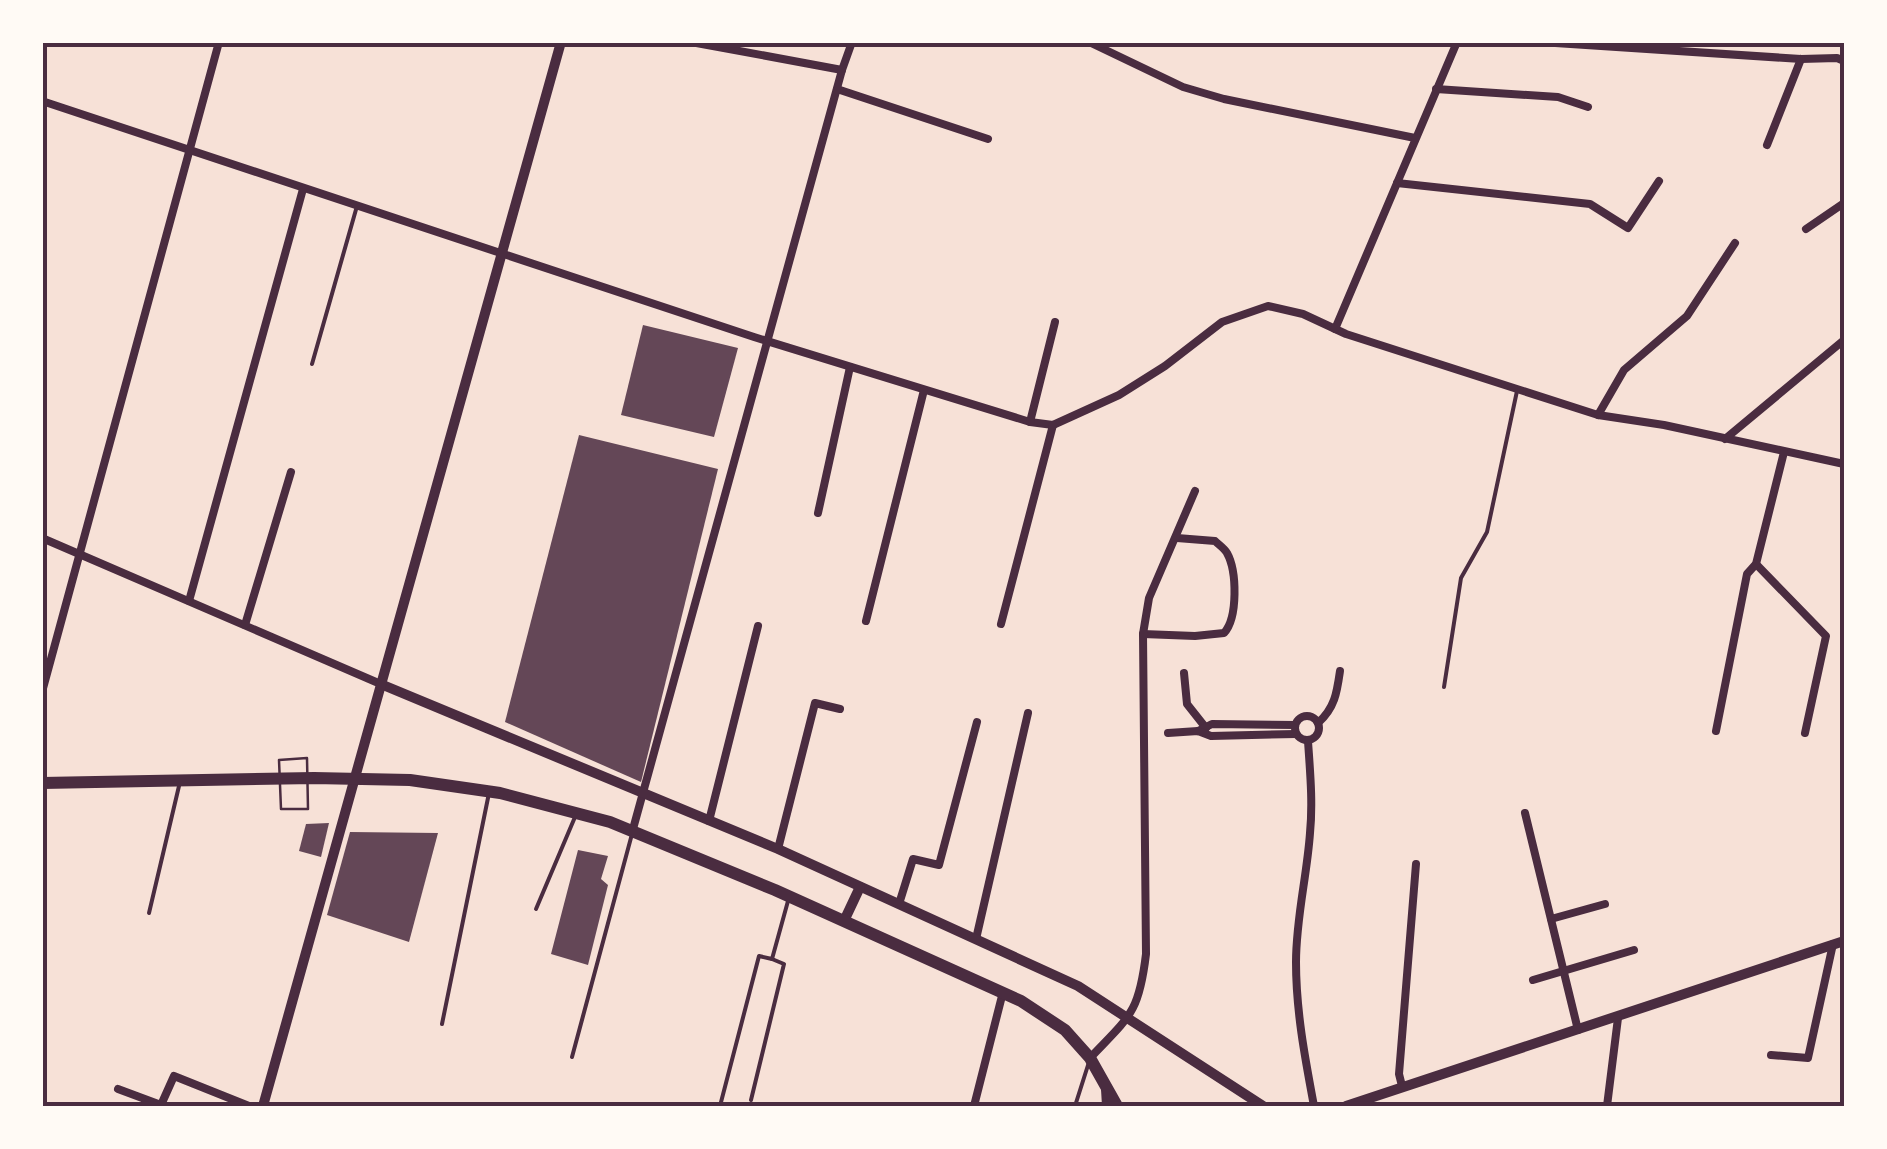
<svg xmlns="http://www.w3.org/2000/svg" width="1887" height="1149" viewBox="0 0 1887 1149" font-family="Rubik,sans-serif">
  <rect width="100%" height="100%" fill="#f7e1d7"/>
  <!-- building -->
  <g fill="#644757">
    <path d="M 643,325 L 738,348 L 714,437 L 621,415 Z"/>
    <path d="M 579,435 L 718,469 L 641,782 L 505,722 Z"/>
    <path d="M 329,823 L 321,857 L 299,851 L 306,824 Z"/>
    <path d="M 350,832 L 438,833 L 409,942 L 327,915 Z"/>
    <path d="M 578,850 L 608,856 L 601,879 L 608,885 L 588,965 L 551,954 Z"/>
  </g>
  <g fill="none" stroke-linecap="round" stroke-linejoin="round">
    <!-- path -->
    <path stroke="#4a2c40" stroke-width="2.5" d="M 307,758 L 308,809 L 281,809 L 279,760 Z"/>
    <!-- service -->
    <g stroke="#4a2c40" stroke-width="4">
      <path d="M 312,364 L 357,206"/>
      <path d="M 1444,687 L 1461,578 L 1487,532 L 1517,391"/>
      <path d="M 536,909 L 575,817"/>
      <path d="M 149,913 L 179,786"/>
      <path d="M 442,1024 L 489,793"/>
      <path d="M 572,1057 L 632,834"/>
      <path d="M 751,1100 L 784,964 L 772,959"/>
      <path d="M 720,1106 L 759,956 L 772,959 L 788,901"/>
      <path d="M 1075,1106 L 1089,1062"/>
    </g>
    <!-- minor -->
    <g stroke="#4a2c40" stroke-width="8">
      <path d="M 691,42 L 842,70"/>
      <path d="M 1089,42 L 1183,87 L 1224,99 L 1415,138"/>
      <path d="M 1540,42 L 1801,59 L 1837,58 L 1844,61"/>
      <path d="M 837,89 L 988,139"/>
      <path d="M 1436,89 L 1558,97 L 1588,107"/>
      <path d="M 42,101 L 754,337 L 1030,422 L 1053,425 L 1119,395 L 1165,366 L 1222,322 L 1268,306 L 1303,314 L 1346,334 L 1598,415 L 1664,425 L 1844,464"/>
      <path d="M 1767,145 L 1801,59"/>
      <path d="M 1397,183 L 1590,204 L 1628,228 L 1659,181"/>
      <path d="M 1806,229 L 1844,203"/>
      <path d="M 1335,329 L 1457,42"/>
      <path d="M 1598,415 L 1624,370 L 1687,316 L 1735,243"/>
      <path d="M 1030,422 L 1055,322"/>
      <path d="M 1725,439 L 1844,340"/>
      <path d="M 818,513 L 850,367"/>
      <path d="M 42,538 L 383,685"/>
      <path d="M 1756,564 L 1826,636 L 1805,733"/>
      <path d="M 189,601 L 303,189"/>
      <path d="M 866,621 L 924,390"/>
      <path d="M 1001,624 L 1053,425"/>
      <path d="M 245,625 L 291,472"/>
      <path d="M 1143,634 L 1195,636 L 1224,633 C 1238,618 1237,571 1227,553 C 1224,548 1219,545 1215,541 L 1177,538"/>
      <path d="M 1184,673 L 1187,704 L 1206,728"/>
      <path d="M 42,692 L 219,42"/>
      <circle cx="1307" cy="728" r="12"/>
      <path d="M 1318,723 C 1335,708 1337,692 1340,671"/>
      <path d="M 1198,731 L 1212,724 L 1295,725"/>
      <path d="M 1716,731 L 1747,574 L 1756,564 L 1784,452"/>
      <path d="M 1168,733 L 1198,731 L 1211,736 L 1296,734"/>
      <path d="M 1308,741 C 1310,771 1313,802 1310,833 C 1307,876 1296,918 1296,962 C 1296,1011 1305,1058 1314,1106"/>
      <path d="M 1525,813 L 1578,1030"/>
      <path d="M 709,821 L 758,626"/>
      <path d="M 633,829 L 842,70 L 852,42"/>
      <path d="M 778,849 L 815,703 L 840,709"/>
      <path d="M 899,904 L 913,859 L 939,865 L 977,722"/>
      <path d="M 1551,919 L 1605,904"/>
      <path d="M 976,939 L 1028,713"/>
      <path d="M 1533,980 L 1634,950"/>
      <path d="M 1771,1055 L 1808,1058 L 1833,944"/>
      <path d="M 1090,1058 C 1130,1016 1139,1013 1146,954 L 1143,634 L 1149,598 L 1195,491"/>
      <path d="M 1402,1086 L 1399,1074 L 1416,864"/>
      <path d="M 118,1089 L 161,1105 L 174,1076 L 249,1106"/>
      <path d="M 1105,1089 L 1106,1106"/>
      <path d="M 974,1106 L 1003,992"/>
      <path d="M 1607,1106 L 1618,1018"/>
    </g>
    <!-- tertiary -->
    <g stroke="#4a2c40" stroke-width="10">
      <path d="M 383,685 L 778,849 L 1078,986 L 1263,1106"/>
      <path d="M 844,921 L 860,887"/>
      <path d="M 263,1106 L 561,42"/>
      <path d="M 1346,1106 L 1844,941"/>
    </g>
    <!-- primary -->
    <path stroke="#4a2c40" stroke-width="12" d="M 42,783 L 314,778 L 410,780 L 500,793 L 610,822 L 775,890 L 1021,1001 L 1065,1030 L 1090,1058 L 1117,1106"/>
  </g>
  <!-- border -->
  <rect width="1887" height="1149" fill="none" stroke="#fffaf5" stroke-width="90"/>
  <rect x="45" y="45" width="1797" height="1059" fill="none" stroke="#4a2c40" stroke-width="4"/>
</svg>
